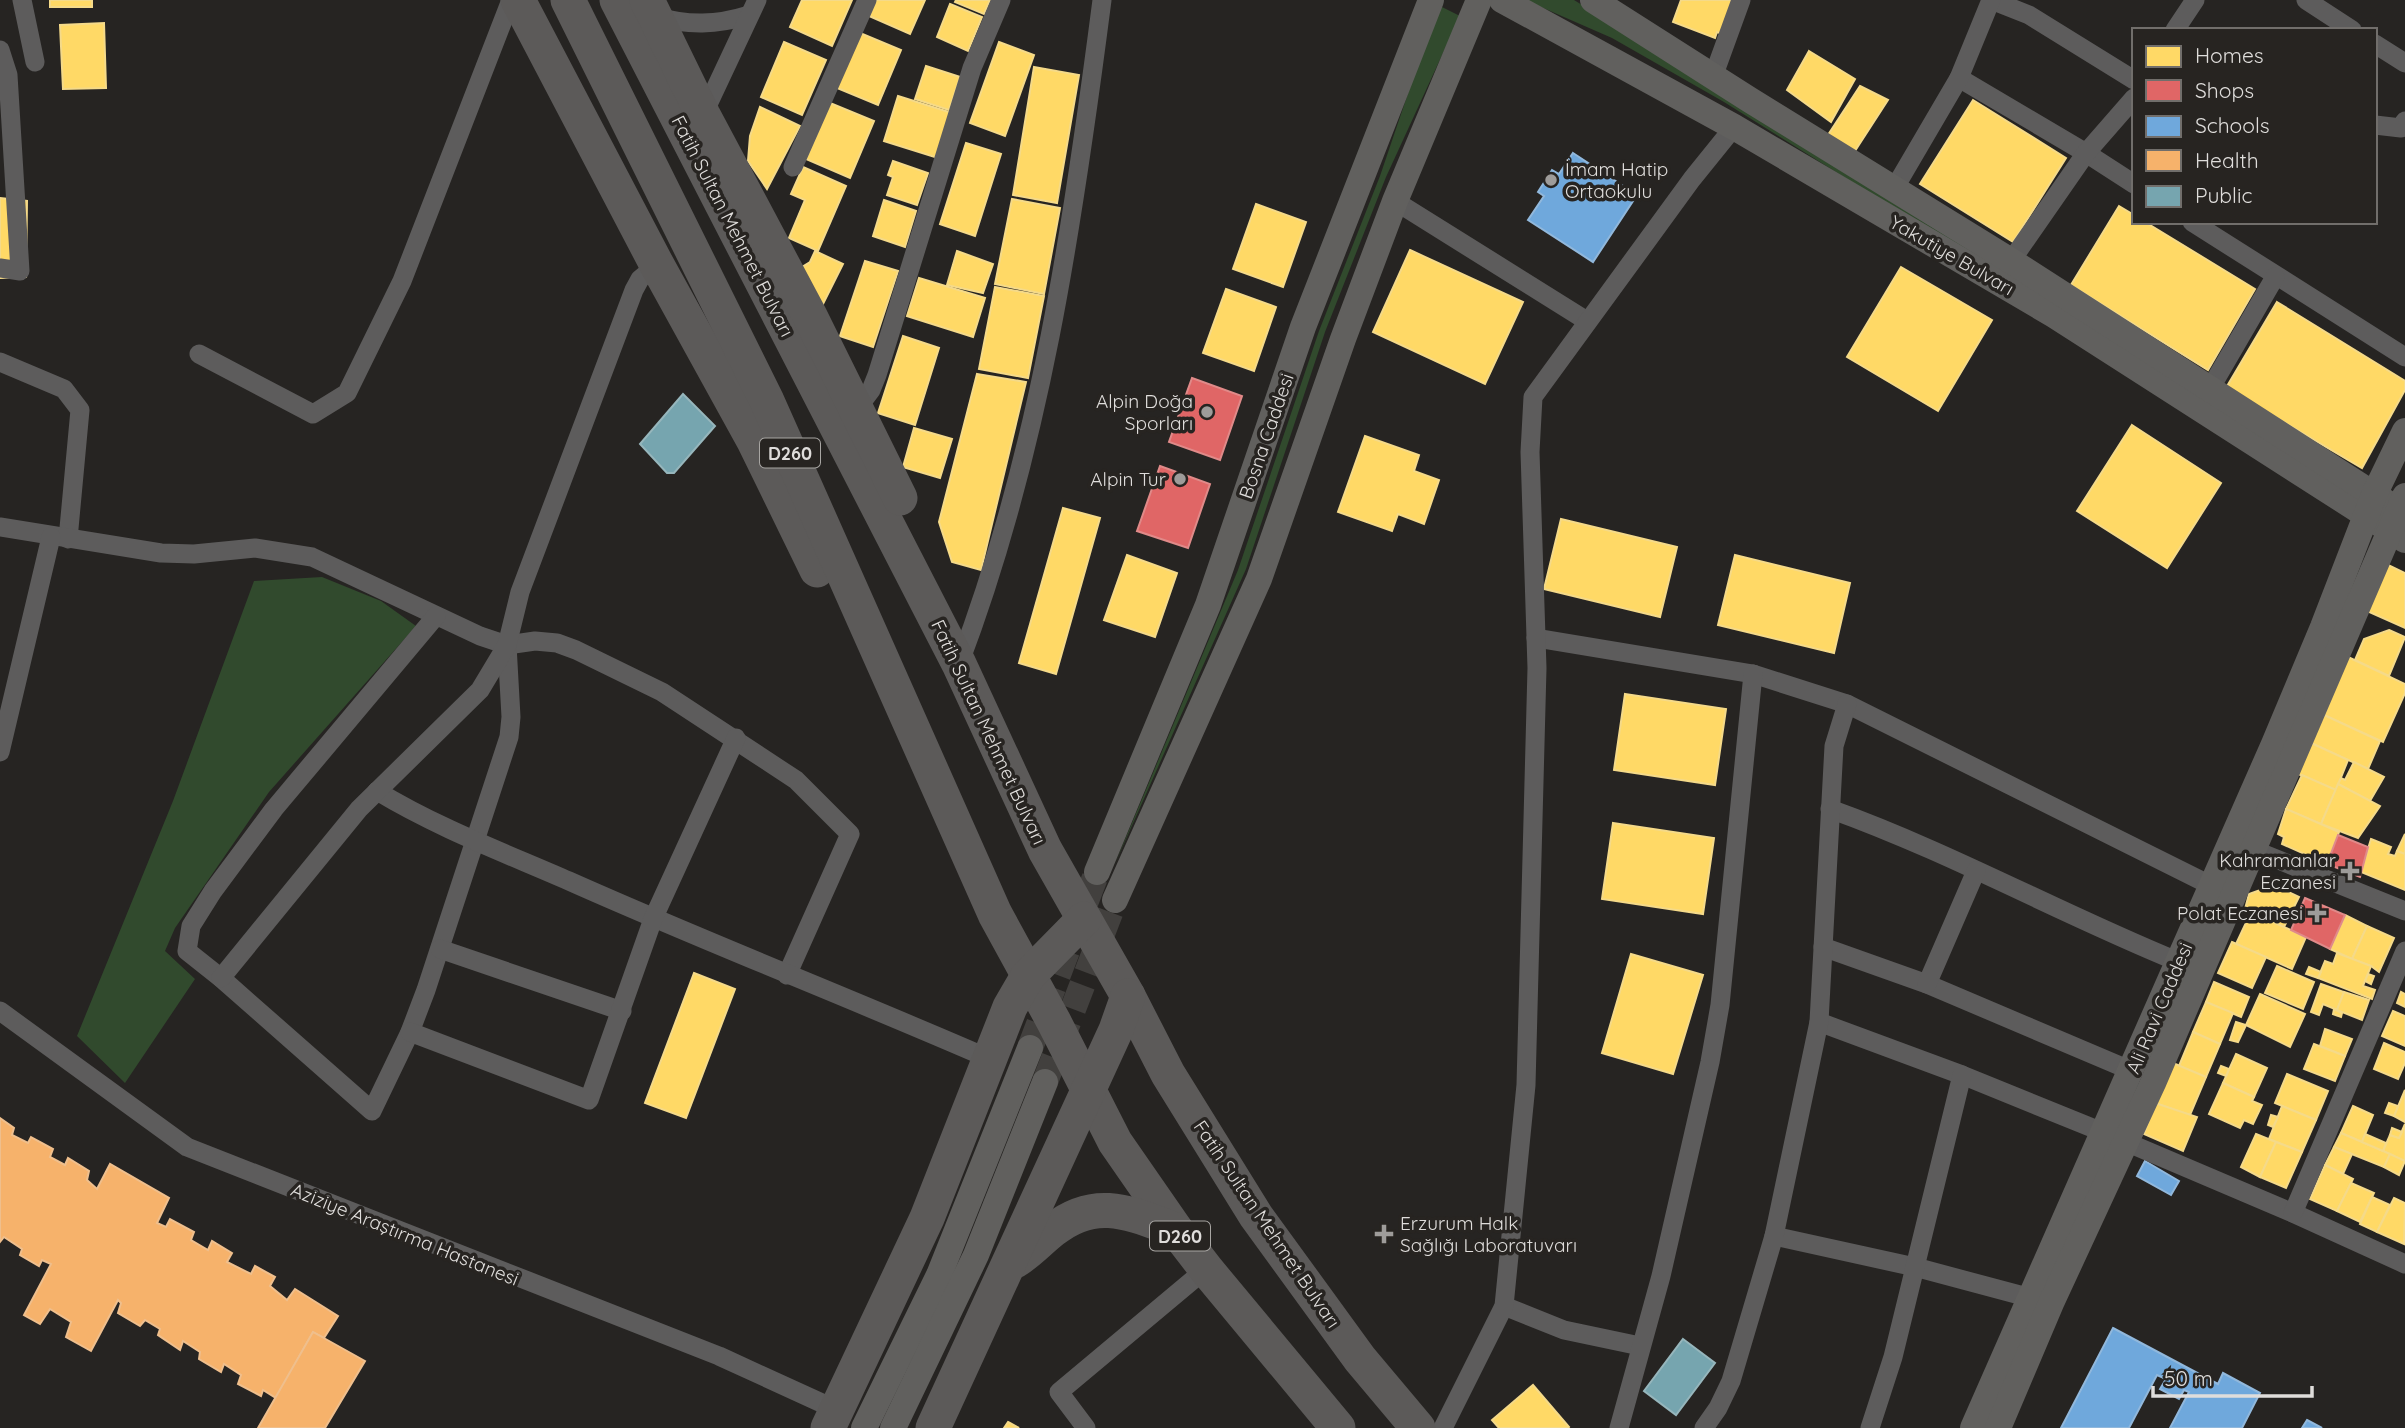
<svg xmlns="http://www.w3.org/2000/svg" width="2405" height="1428" viewBox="0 0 2405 1428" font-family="Quicksand,sans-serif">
  <rect width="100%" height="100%" fill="#262422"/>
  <!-- green -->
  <g fill="#314a2d">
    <path d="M 1525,0 L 1574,0 L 1727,94 L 2357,498 L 1724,102 L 1612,38 Z"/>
    <path d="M 1438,5 L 1460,16 L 1386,177 L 1325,332 L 1246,569 L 1114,866 L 1238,570 L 1319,331 L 1380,176 Z"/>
    <path d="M 322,577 L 381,601 L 416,626 L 269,792 L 175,928 L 165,951 L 195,979 L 125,1083 L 77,1036 L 173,801 L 254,581 Z"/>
  </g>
  <!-- homes -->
  <g fill="#ffd966" stroke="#f5da89" stroke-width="2">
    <rect x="50" y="0" width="42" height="7"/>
    <path d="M 802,0 L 852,0 L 832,46 L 790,27 Z"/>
    <path d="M 876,0 L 925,0 L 910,34 L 869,16 Z"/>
    <path d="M 956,0 L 990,0 L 984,14 L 955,2 Z"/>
    <path d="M 1681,0 L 1738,0 L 1725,35 L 1717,32 L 1715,38 L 1673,22 Z"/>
    <path d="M 950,4 L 982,17 L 968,51 L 937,37 Z"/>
    <path d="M 104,23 L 106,88 L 63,89 L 60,25 Z"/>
    <path d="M 860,33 L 901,50 L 878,105 L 837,88 Z"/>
    <path d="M 784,42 L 826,60 L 802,115 L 761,97 Z"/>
    <path d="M 999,42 L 1034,55 L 1005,136 L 970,123 Z"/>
    <path d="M 1809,51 L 1855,79 L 1831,122 L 1787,90 Z"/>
    <path d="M 926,66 L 960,77 L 949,110 L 915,99 Z"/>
    <path d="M 1034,67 L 1079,75 L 1057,203 L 1013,195 Z"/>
    <path d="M 1860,86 L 1888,100 L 1855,151 L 1828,135 Z"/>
    <path d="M 898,96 L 952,113 L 938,158 L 884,141 Z"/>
    <path d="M 1973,100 L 2066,158 L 2013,242 L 1920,184 Z"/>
    <path d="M 830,103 L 874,121 L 850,178 L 806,159 Z"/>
    <path d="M 760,107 L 800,126 L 767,189 L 748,161 L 750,136 Z"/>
    <path d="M 966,143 L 1001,154 L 975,236 L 940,224 Z"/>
    <path d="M 893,161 L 928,173 L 917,205 L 887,195 L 893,177 L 888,175 Z"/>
    <path d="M 803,167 L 846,186 L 818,251 L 789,238 L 805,200 L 791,194 Z"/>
    <path d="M 0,198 L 27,201 L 26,277 L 0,278 Z"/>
    <path d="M 1012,199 L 1060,208 L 1044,294 L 995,284 Z"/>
    <path d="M 884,200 L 916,211 L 905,247 L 873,236 Z"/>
    <path d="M 1256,204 L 1306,222 L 1283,287 L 1233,269 Z"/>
    <path d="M 2119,206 L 2134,215 L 2134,222 L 2145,222 L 2255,289 L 2208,370 L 2071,285 Z"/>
    <path d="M 1410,250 L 1523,302 L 1485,384 L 1373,332 Z"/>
    <path d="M 815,251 L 843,264 L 820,310 L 797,270 L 810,262 Z"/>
    <path d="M 957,251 L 993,264 L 983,293 L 947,285 Z"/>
    <path d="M 865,261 L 898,271 L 873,347 L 840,336 Z"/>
    <path d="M 1901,267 L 1992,320 L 1938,411 L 1847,357 Z"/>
    <path d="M 919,278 L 985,298 L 973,337 L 907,316 Z"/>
    <path d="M 995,287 L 1044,296 L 1028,378 L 979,369 Z"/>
    <path d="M 1226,289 L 1276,307 L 1254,371 L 1203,353 Z"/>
    <path d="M 2277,302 L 2405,381 L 2405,390 L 2362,468 L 2226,388 Z"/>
    <path d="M 903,336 L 939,348 L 915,425 L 878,413 Z"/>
    <path d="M 977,374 L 1026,382 L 981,570 L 952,562 L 939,522 Z"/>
    <path d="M 2132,425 L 2221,483 L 2167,568 L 2077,511 Z"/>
    <path d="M 914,428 L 952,439 L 940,478 L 903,467 Z"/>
    <path d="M 1365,436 L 1419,455 L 1414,471 L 1439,480 L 1424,524 L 1398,514 L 1392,531 L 1338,512 Z"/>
    <path d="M 1063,508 L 1100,518 L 1056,674 L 1019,663 Z"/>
    <path d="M 1561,519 L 1677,547 L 1660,617 L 1544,589 Z"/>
    <path d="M 1127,555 L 1177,573 L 1155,637 L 1104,620 Z"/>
    <path d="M 1735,555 L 1850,583 L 1834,653 L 1718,625 Z"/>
    <path d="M 2388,565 L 2405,573 L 2405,628 L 2367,611 Z"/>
    <path d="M 2389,630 L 2405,637 L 2389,676 L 2355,660 L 2364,639 Z"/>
    <path d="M 2348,657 L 2405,684 L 2405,693 L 2383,742 L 2324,715 Z"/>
    <path d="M 1625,694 L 1726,709 L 1715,785 L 1614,770 Z"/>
    <path d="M 2324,715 L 2380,741 L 2368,769 L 2311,743 Z"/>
    <path d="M 2311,743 L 2348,760 L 2336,790 L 2298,774 Z"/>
    <path d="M 2354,762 L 2384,777 L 2370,801 L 2338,784 L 2341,778 L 2345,780 Z"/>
    <path d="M 2302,775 L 2336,790 L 2321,824 L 2286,809 Z"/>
    <path d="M 2338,784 L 2380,806 L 2358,838 L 2321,824 Z"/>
    <path d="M 2286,809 L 2339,832 L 2327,864 L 2282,844 L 2284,837 L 2278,834 Z"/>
    <path d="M 1613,823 L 1714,838 L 1703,914 L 1602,899 Z"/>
    <path d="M 2405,834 L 2405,854 L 2397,851 Z"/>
    <path d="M 2371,839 L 2391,847 L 2388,854 L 2395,856 L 2397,851 L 2405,854 L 2405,890 L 2361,872 Z"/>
    <path d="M 2274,885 L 2299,897 L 2284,927 L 2245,909 L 2249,894 Z"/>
    <path d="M 2251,912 L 2306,937 L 2292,969 L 2236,944 Z"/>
    <path d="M 2345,915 L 2367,926 L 2352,959 L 2330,949 Z"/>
    <path d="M 2367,926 L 2394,938 L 2379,972 L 2371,966 L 2352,959 Z"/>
    <path d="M 2232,942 L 2266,957 L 2252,988 L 2218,973 Z"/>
    <path d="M 2337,953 L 2371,966 L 2363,986 L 2375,990 L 2372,999 L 2318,978 L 2325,961 L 2333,964 Z"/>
    <path d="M 1631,954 L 1703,975 L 1673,1074 L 1602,1053 Z"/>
    <path d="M 2277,966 L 2314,982 L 2303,1009 L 2265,993 Z"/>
    <path d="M 2309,967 L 2321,972 L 2318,978 L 2306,974 Z"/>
    <path d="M 694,973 L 735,989 L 686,1118 L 645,1103 Z"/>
    <path d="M 2368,974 L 2374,976 L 2371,984 L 2365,981 Z"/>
    <path d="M 2214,982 L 2249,997 L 2241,1017 L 2206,1002 Z"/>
    <path d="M 2321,984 L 2344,992 L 2337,1010 L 2323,1004 L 2319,1015 L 2311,1012 Z"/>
    <path d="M 2344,992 L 2369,1000 L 2362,1020 L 2337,1010 Z"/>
    <path d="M 2401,992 L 2405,994 L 2405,1007 L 2397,1003 Z"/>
    <path d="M 2260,994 L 2305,1014 L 2290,1047 L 2246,1025 Z"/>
    <path d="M 2206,1002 L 2233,1013 L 2220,1044 L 2193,1032 Z"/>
    <path d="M 2334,1009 L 2342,1013 L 2341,1017 L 2333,1014 Z"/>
    <path d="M 2393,1011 L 2405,1016 L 2405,1046 L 2382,1036 Z"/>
    <path d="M 2236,1022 L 2246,1025 L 2238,1042 L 2230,1040 Z"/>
    <path d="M 2325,1029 L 2352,1039 L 2345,1056 L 2320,1046 Z"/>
    <path d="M 2193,1032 L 2220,1044 L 2206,1077 L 2179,1066 Z"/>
    <path d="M 2384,1043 L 2405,1052 L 2405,1063 L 2398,1079 L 2374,1069 Z"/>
    <path d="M 2314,1044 L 2345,1056 L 2335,1081 L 2304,1069 Z"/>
    <path d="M 2236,1054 L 2267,1068 L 2254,1097 L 2223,1083 Z"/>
    <path d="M 2173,1063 L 2206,1077 L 2190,1115 L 2155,1103 Z"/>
    <path d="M 2221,1066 L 2229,1069 L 2226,1076 L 2218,1073 Z"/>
    <path d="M 2287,1074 L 2328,1091 L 2316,1120 L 2275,1103 Z"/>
    <path d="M 2223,1083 L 2254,1097 L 2252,1101 L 2262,1105 L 2253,1124 L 2244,1120 L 2240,1128 L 2209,1114 Z"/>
    <path d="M 2405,1090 L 2405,1122 L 2394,1116 Z"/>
    <path d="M 2155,1103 L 2197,1117 L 2183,1151 L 2144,1134 Z"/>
    <path d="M 2389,1103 L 2398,1106 L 2394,1116 L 2385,1113 Z"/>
    <path d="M 2282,1106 L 2316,1120 L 2302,1152 L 2269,1139 Z"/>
    <path d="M 2353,1106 L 2373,1115 L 2362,1142 L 2341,1133 Z"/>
    <path d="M 2271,1115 L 2278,1117 L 2273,1127 L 2268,1125 Z"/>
    <path d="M 2405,1124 L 2405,1161 L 2383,1151 L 2390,1135 L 2399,1138 Z"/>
    <path d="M 2392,1128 L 2402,1132 L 2399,1138 L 2390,1135 Z"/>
    <path d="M 2341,1133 L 2390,1154 L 2384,1167 L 2334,1147 Z"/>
    <path d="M 2256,1134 L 2276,1142 L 2260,1177 L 2241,1167 Z"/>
    <path d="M 2365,1134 L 2386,1143 L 2383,1151 L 2362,1142 Z"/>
    <path d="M 2276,1142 L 2302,1152 L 2286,1188 L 2260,1177 Z"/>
    <path d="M 2334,1147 L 2352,1154 L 2343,1174 L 2325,1165 Z"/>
    <path d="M 2390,1154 L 2405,1161 L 2399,1175 L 2384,1167 Z"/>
    <path d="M 2325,1165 L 2353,1179 L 2337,1211 L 2310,1199 Z"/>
    <path d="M 2351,1183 L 2374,1193 L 2360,1222 L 2337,1211 Z"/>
    <path d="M 2372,1197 L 2390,1205 L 2377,1232 L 2360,1224 Z"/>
    <path d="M 2394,1198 L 2405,1203 L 2404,1244 L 2377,1232 Z"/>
    <path d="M 1533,1385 L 1569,1427 L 1568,1428 L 1499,1428 L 1492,1420 Z"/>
    <path d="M 1008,1422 L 1019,1428 L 1004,1428 Z"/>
  </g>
  <!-- shops -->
  <g fill="#e06666" stroke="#e08a89" stroke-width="2">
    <path d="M 1192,378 L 1242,396 L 1220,460 L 1169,442 Z"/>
    <path d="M 1160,466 L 1210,484 L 1188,548 L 1137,531 Z"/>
    <path d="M 2338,835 L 2368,847 L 2360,877 L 2327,864 Z"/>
    <path d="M 2305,898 L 2345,915 L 2330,949 L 2291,930 Z"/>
  </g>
  <!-- schools -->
  <g fill="#6fa8dc" stroke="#91b8dc" stroke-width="2">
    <path d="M 1573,153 L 1637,195 L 1593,262 L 1528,220 L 1544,196 L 1538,192 L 1552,170 L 1559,174 Z"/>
    <path d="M 2145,1161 L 2179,1181 L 2171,1195 L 2137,1176 Z"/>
    <path d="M 2113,1328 L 2218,1384 L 2223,1373 L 2260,1393 L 2242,1428 L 2170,1428 L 2189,1392 L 2184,1390 L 2179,1399 L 2160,1389 L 2166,1379 L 2157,1375 L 2129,1428 L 2061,1428 Z"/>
    <path d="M 2307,1420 L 2322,1428 L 2302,1428 Z"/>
  </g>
  <!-- health -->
  <g fill="#f6b26b" stroke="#efbf8d" stroke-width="2">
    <path d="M 0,1118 L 14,1128 L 12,1135 L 28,1143 L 31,1137 L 53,1149 L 50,1157 L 65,1165 L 68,1158 L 89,1171 L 87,1180 L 97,1189 L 110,1164 L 169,1198 L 157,1223 L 166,1227 L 170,1219 L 194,1232 L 191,1240 L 208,1250 L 212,1241 L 232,1253 L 227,1262 L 251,1274 L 255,1266 L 275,1277 L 270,1286 L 287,1300 L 295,1289 L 338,1316 L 324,1338 L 313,1332 L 276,1398 L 263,1390 L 261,1396 L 238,1384 L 241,1375 L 224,1364 L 221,1372 L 199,1359 L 200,1352 L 183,1341 L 180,1350 L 158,1335 L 160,1329 L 145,1320 L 140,1326 L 118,1313 L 121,1303 L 118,1300 L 91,1351 L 66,1337 L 71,1322 L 50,1309 L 40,1324 L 24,1315 L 51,1264 L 42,1260 L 39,1266 L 20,1255 L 22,1249 L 4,1237 L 0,1242 Z"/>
    <path d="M 313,1332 L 365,1361 L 325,1428 L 258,1428 Z"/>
  </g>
  <!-- public -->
  <g fill="#76a5af" stroke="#96b6bc" stroke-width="2">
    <path d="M 683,394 L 715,426 L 674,473 L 667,473 L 640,444 Z"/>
    <path d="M 1683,1339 L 1715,1363 L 1676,1415 L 1644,1391 Z"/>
  </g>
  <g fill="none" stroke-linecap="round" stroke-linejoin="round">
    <!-- secondary-tunnel -->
    <g stroke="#42403e" stroke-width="26" stroke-dasharray="26 13" stroke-linecap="butt">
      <path d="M 1030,1048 L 1097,872"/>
      <path d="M 1045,1082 L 1115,900"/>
    </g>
    <!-- street -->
    <g stroke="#5d5c5c" stroke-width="19">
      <path d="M 22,0 L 35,62"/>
      <path d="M 1991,0 L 2029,15 L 2134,80"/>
      <path d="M 2306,0 L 2352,30"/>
      <path d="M 655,16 C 688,26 717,25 749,15"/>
      <path d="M 2175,30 L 2195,0"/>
      <path d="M 2375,44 L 2405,63"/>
      <path d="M 0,50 L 8,75 L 20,271 L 0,268"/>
      <path d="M 1713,77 L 1741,0"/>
      <path d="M 1959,78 L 2086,153 L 2134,184"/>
      <path d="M 703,115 L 757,0"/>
      <path d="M 2375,125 L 2401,128 L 2405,121"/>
      <path d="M 793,167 L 867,0"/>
      <path d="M 1894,189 L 1959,78 L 1991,0"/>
      <path d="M 1395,201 L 1587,321"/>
      <path d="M 2192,222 L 2405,357"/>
      <path d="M 2011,261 L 2086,153 L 2134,98"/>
      <path d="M 199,354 L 313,414 L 347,393 L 402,281 L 511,0"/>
      <path d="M 0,362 L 64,389 L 80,410 L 68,539"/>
      <path d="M 2210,389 L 2275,277"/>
      <path d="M 856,410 L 871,390 L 877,375 L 972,68 L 1001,0"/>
      <path d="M 0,527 L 161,553 L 194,554 L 255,548 L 312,557 L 480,636 L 507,645 L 535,641 L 557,643 L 576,650 L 662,692 L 796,780 L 850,834 L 787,975"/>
      <path d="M 436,616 L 274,809 L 213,891 L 191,926 L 187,951 L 221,978 L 372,1111 L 410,1032 L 426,990 L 509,737 L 511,717 L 507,645"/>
      <path d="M 1536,638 L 1753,674 L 1847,704 L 2212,886"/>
      <path d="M 959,664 C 1040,451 1073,225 1102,0"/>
      <path d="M 0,752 L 51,537"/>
      <path d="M 377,791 C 438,828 505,853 569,881 C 708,943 850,998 990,1059"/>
      <path d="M 1830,809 C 1950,852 2061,914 2179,962"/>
      <path d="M 2254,850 L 2405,911"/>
      <path d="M 1823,947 L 1927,984 L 2132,1071"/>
      <path d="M 440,949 L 622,1011"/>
      <path d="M 221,978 L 359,809 L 480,690 L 507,645 L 520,592 L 634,290 L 640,279 L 657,265"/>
      <path d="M 1927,984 L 1976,871"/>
      <path d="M 0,1011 L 187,1147 L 719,1356 L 837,1410"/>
      <path d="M 1819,1022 L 1962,1075 L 2105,1133"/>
      <path d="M 410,1032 L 589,1100 L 653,919 L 736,738"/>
      <path d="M 2126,1142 L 2293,1213 L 2405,1264"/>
      <path d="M 2293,1213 L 2405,951"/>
      <path d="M 1774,1236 L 1915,1267 L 2031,1298"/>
      <path d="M 1504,1306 L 1564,1330 L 1640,1346"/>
      <path d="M 1086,1428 L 1059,1392 L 1206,1269"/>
      <path d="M 1443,1428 L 1504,1306 L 1526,1085 L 1537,668 L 1530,452 L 1533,397 L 1692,179 L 1734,127"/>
      <path d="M 1619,1428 L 1661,1276 L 1710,1062 L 1720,1005 L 1753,674"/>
      <path d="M 1704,1428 L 1718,1408 L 1731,1381 L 1774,1236 L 1819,1022 L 1834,746 L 1847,704"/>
      <path d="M 1870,1428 L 1893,1357 L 1962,1075"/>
    </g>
    <!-- secondary -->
    <g stroke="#61605e" stroke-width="26">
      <path d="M 1502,0 L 1734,127 L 2054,315 L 2405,540"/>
      <path d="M 1593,0 L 1750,100 L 2011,261 L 2387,503"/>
      <path d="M 1097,872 L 1208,605 L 1303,327 L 1431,0"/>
      <path d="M 1115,900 L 1259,579 L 1343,339 L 1395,201 L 1479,0"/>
      <path d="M 864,1428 L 939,1275 L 1030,1048"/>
      <path d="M 893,1428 L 976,1255 L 1045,1082"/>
      <path d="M 1973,1428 L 2274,744 L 2323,627 L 2374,495 L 2405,431"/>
      <path d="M 1998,1428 L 2052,1301 L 2153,1083 L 2405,496"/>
    </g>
    <!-- highway -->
    <g stroke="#5c5a59" stroke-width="35">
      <path d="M 518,0 L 657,265 L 754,441 L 817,570"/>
      <path d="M 568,0 L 767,401 L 995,914 L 1054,1022 L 1115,1142 L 1176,1230 L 1206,1269 L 1338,1428"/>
      <path d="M 617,0 L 959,664 L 1045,850 L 1128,996 L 1168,1074 L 1256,1216 L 1360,1359 L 1418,1428"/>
      <path d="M 647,0 L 703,115 L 810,316 L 900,498"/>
      <path d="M 1015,1261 C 1030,1252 1040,1240 1053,1230 C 1096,1196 1130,1213 1176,1230"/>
      <path d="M 828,1428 L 927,1218 L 1010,1007 L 1028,976 L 1084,919"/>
      <path d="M 933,1428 L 1116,1030 L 1128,996"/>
    </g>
  </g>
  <!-- markers -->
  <g fill="#9e9c9a" stroke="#272421" stroke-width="2.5">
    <circle cx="1551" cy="180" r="7"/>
    <circle cx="1207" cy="412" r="7"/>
    <circle cx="1180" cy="479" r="7"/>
    <path d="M2346.5 860.5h7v7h7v7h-7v7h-7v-7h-7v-7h7z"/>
    <path d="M2313.5 902.5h7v7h7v7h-7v7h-7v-7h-7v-7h7z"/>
    <path d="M1380.5 1223.5h7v7h7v7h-7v7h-7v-7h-7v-7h7z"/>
  </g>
  <g text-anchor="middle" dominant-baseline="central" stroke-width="7" stroke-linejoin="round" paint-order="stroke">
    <!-- shield labels -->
    <g fill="#272421" stroke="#a8a6a3" stroke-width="2">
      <rect x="760" y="438.5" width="60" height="29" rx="5"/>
      <rect x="1150" y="1221.5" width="60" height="29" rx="5"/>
    </g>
    <g font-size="18" font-weight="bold" fill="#dfdddb">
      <text x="790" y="453">D260</text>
      <text x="1180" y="1236">D260</text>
    </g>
    <!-- poi labels -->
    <g font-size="19" fill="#dfdddb" stroke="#272421" text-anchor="end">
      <text x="1565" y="169" text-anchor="start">İmam Hatip<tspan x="1565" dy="22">Ortaokulu</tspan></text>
      <text x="1193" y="401">Alpin Doğa<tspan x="1193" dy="22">Sporları</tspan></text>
      <text x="1166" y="479">Alpin Tur</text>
      <text x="2336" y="860">Kahramanlar<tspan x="2336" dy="22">Eczanesi</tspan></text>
      <text x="2303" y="913">Polat Eczanesi</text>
      <text x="1400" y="1223" text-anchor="start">Erzurum Halk<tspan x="1400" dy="22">Sağlığı Laboratuvarı</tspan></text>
    </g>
    <!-- street labels -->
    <g font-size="19" fill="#dfdddb" stroke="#272421">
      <text transform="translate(733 226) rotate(63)">Fatih Sultan Mehmet Bulvarı</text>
      <text transform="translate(1952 255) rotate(30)">Yakutiye Bulvarı</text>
      <text transform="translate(1266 436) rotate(-71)">Bosna Caddesi</text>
      <text transform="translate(989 732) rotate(65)">Fatih Sultan Mehmet Bulvarı</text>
      <text transform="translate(2159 1008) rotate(-67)">Ali Ravi Caddesi</text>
      <text transform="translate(1267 1224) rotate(56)">Fatih Sultan Mehmet Bulvarı</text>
      <text transform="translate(405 1234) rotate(22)">Aziziye Araştırma Hastanesi</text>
    </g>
  </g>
  <!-- legend -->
  <rect x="2132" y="28" width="245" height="196" fill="#272421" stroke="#716e6b" stroke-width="2"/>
  <rect x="2146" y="46" width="35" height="21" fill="#ffd966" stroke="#716e6b" stroke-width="2"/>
  <text x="2195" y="63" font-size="21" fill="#dfdddb">Homes</text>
  <rect x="2146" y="80" width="35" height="21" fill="#e06666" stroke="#716e6b" stroke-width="2"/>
  <text x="2195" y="98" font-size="21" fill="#dfdddb">Shops</text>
  <rect x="2146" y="116" width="35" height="21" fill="#6fa8dc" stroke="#716e6b" stroke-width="2"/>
  <text x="2195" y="133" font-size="21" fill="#dfdddb">Schools</text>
  <rect x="2146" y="150" width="35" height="21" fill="#f6b26b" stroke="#716e6b" stroke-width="2"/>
  <text x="2195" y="168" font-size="21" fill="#dfdddb">Health</text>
  <rect x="2146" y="186" width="35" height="21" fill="#76a5af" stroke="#716e6b" stroke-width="2"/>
  <text x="2195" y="203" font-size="21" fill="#dfdddb">Public</text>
  <!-- scale -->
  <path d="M2153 1386v10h159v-10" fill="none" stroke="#dfdddb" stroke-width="3.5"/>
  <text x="2164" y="1386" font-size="21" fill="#dfdddb" stroke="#272421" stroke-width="5" paint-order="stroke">50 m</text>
</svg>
